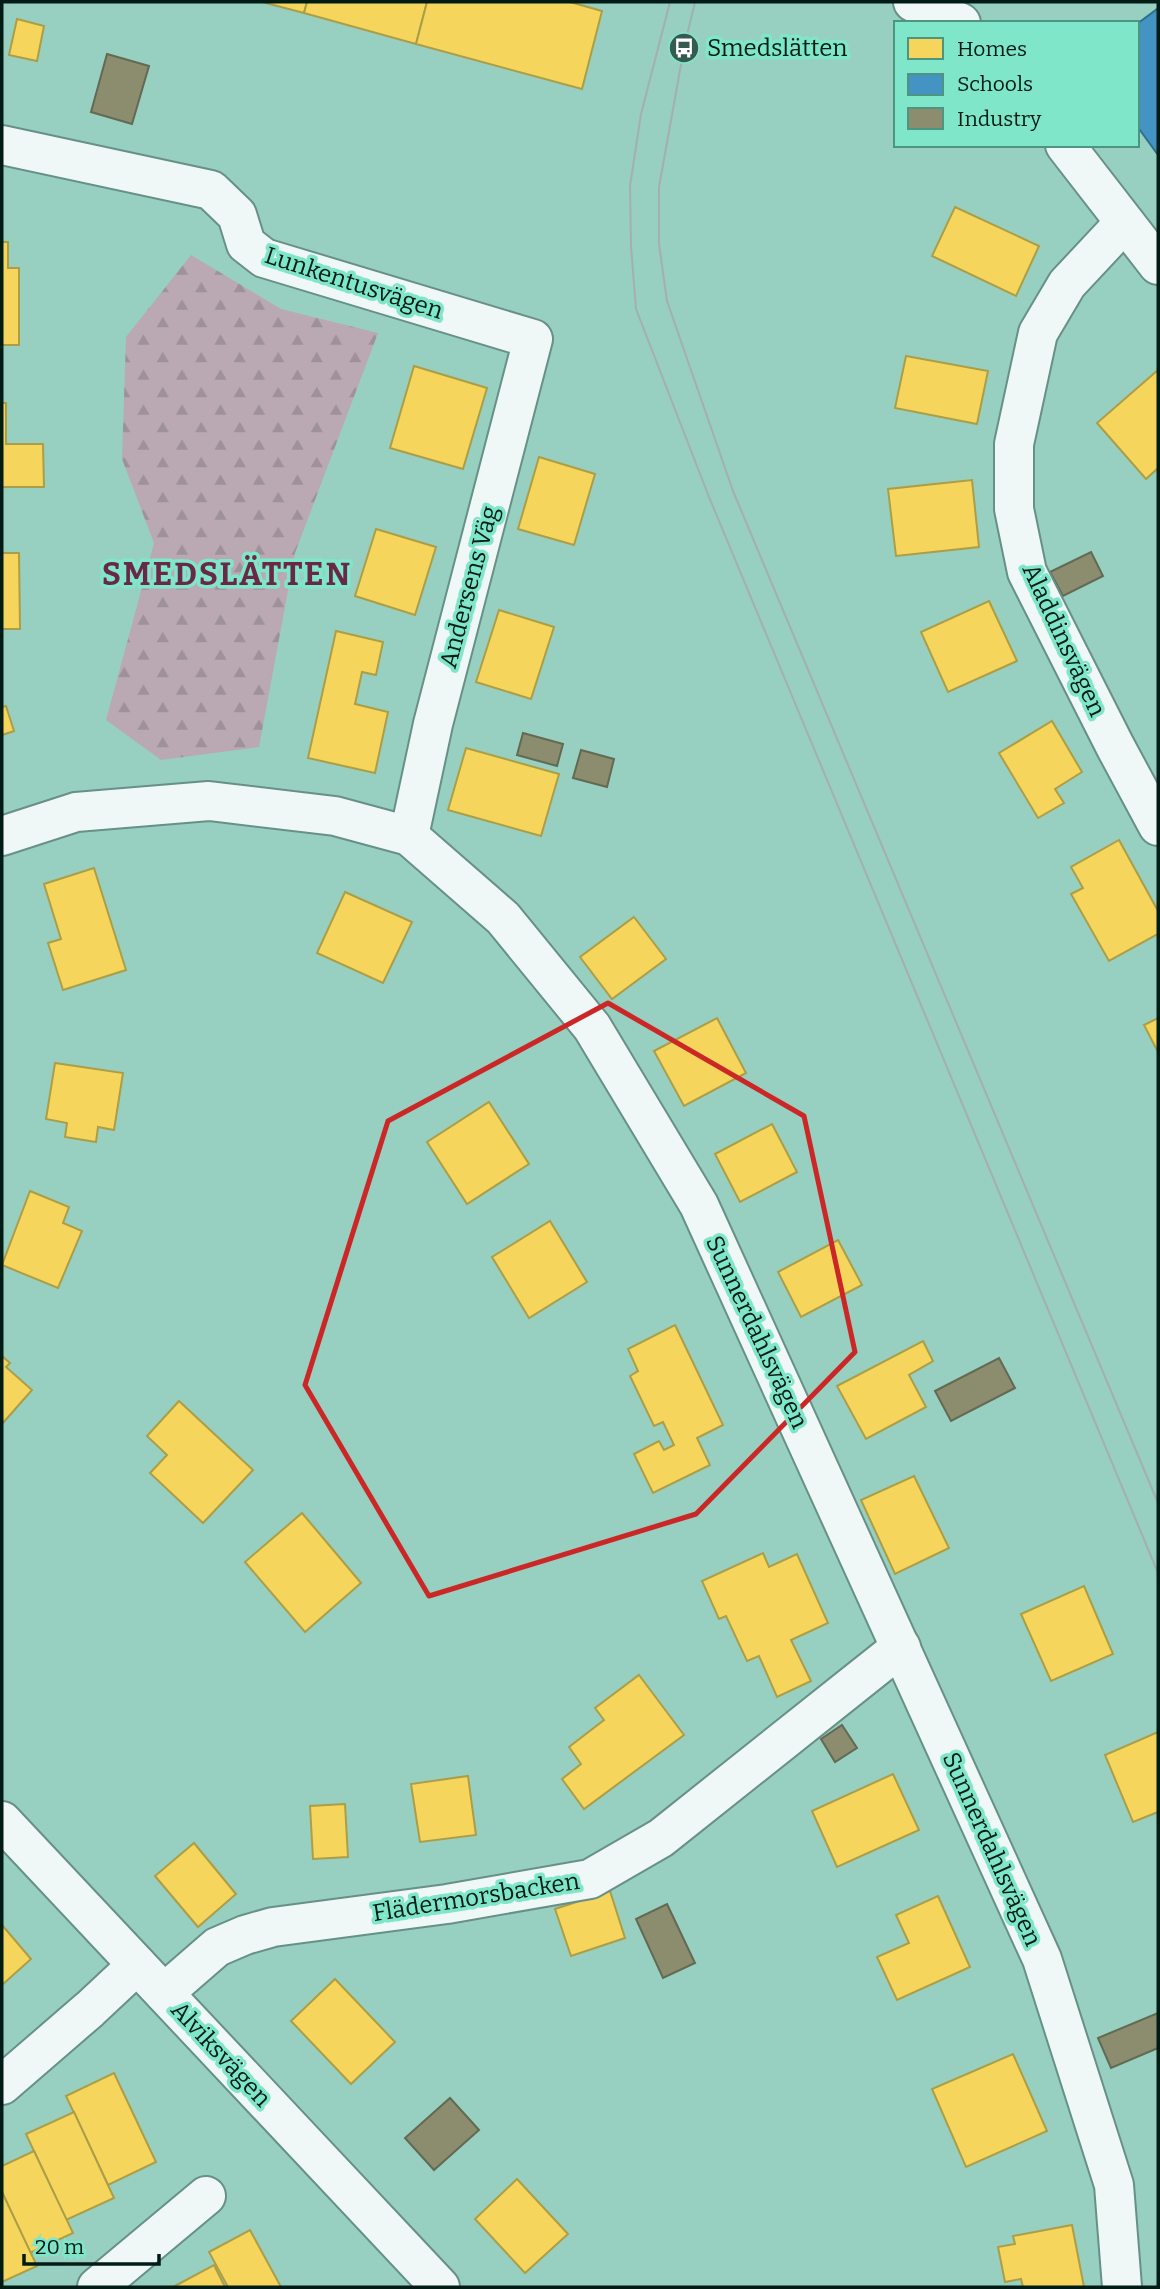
<svg xmlns="http://www.w3.org/2000/svg" width="1160" height="2289" viewBox="0 0 1160 2289" font-family="Bitter,serif">
  <defs>
    <pattern id="forest-firs" width="22" height="20" patternUnits="userSpaceOnUse" patternTransform="scale(1.75)"><rect width="22" height="20" fill="#baa9b3"/><path d="M5 1l3.5 6h-7zM16 11l3.5 6h-7z" fill="#9e9199"/></pattern>
  </defs>
  <rect width="100%" height="100%" fill="#97cfc0"/>
  <!-- forest -->
  <path fill="url(#forest-firs)" d="M 191,255 L 281,309 L 378,333 L 295,553 L 259,747 L 161,760 L 106,720 L 154,543 L 122,459 L 126,337 Z"/>
  <!-- homes -->
  <g fill="#f6d55c" stroke="#ac9e46" stroke-width="2">
    <path d="M 262,2 L 307,2 L 304,13 Z"/>
    <path d="M 307,2 L 427,2 L 416,44 L 304,13 Z"/>
    <path d="M 427,2 L 570,2 L 602,11 L 582,89 L 416,44 Z"/>
    <path d="M 17,19 L 44,26 L 37,61 L 9,55 Z"/>
    <path d="M 955,207 L 1039,246 L 1016,296 L 932,256 Z"/>
    <path d="M 2,242 L 8,242 L 8,268 L 19,268 L 19,345 L 2,345 Z"/>
    <path d="M 906,356 L 988,371 L 977,424 L 895,408 Z"/>
    <path d="M 414,366 L 487,388 L 463,469 L 390,448 Z"/>
    <path d="M 1158,370 L 1158,468 L 1146,479 L 1097,423 Z"/>
    <path d="M 2,403 L 6,403 L 6,444 L 43,444 L 44,487 L 2,487 Z"/>
    <path d="M 539,457 L 595,474 L 574,545 L 518,529 Z"/>
    <path d="M 972,480 L 979,547 L 896,556 L 888,489 Z"/>
    <path d="M 376,529 L 436,547 L 415,615 L 355,596 Z"/>
    <path d="M 2,553 L 19,553 L 20,629 L 2,629 Z"/>
    <path d="M 989,601 L 1017,661 L 948,692 L 921,632 Z"/>
    <path d="M 499,610 L 554,627 L 531,699 L 476,682 Z"/>
    <path d="M 336,631 L 383,642 L 376,675 L 362,672 L 355,704 L 388,712 L 375,773 L 308,758 Z"/>
    <path d="M 6,706 L 14,731 L 2,735 L 2,707 Z"/>
    <path d="M 1052,721 L 1082,772 L 1055,789 L 1064,803 L 1038,818 L 999,753 Z"/>
    <path d="M 466,748 L 559,774 L 541,836 L 448,810 Z"/>
    <path d="M 1119,840 L 1158,911 L 1158,934 L 1109,961 L 1071,894 L 1083,888 L 1071,867 Z"/>
    <path d="M 94,868 L 126,970 L 63,990 L 48,943 L 61,939 L 44,884 Z"/>
    <path d="M 345,892 L 412,922 L 383,983 L 317,953 Z"/>
    <path d="M 634,917 L 666,959 L 612,999 L 580,957 Z"/>
    <path d="M 717,1018 L 746,1073 L 684,1106 L 654,1051 Z"/>
    <path d="M 1158,1018 L 1158,1052 L 1144,1025 Z"/>
    <path d="M 55,1063 L 123,1073 L 114,1130 L 98,1127 L 96,1142 L 65,1137 L 67,1123 L 46,1119 Z"/>
    <path d="M 489,1102 L 529,1164 L 467,1204 L 427,1142 Z"/>
    <path d="M 772,1124 L 797,1172 L 740,1202 L 715,1154 Z"/>
    <path d="M 30,1191 L 69,1207 L 63,1223 L 82,1231 L 58,1288 L 2,1265 Z"/>
    <path d="M 550,1221 L 587,1282 L 529,1318 L 492,1257 Z"/>
    <path d="M 838,1240 L 862,1285 L 801,1317 L 778,1272 Z"/>
    <path d="M 675,1325 L 723,1425 L 697,1438 L 710,1465 L 653,1493 L 634,1454 L 659,1441 L 664,1450 L 674,1445 L 663,1422 L 654,1426 L 630,1376 L 638,1371 L 628,1349 Z"/>
    <path d="M 923,1341 L 933,1361 L 909,1375 L 926,1407 L 866,1439 L 837,1386 Z"/>
    <path d="M 2,1356 L 10,1363 L 6,1367 L 32,1390 L 2,1424 Z"/>
    <path d="M 179,1401 L 253,1470 L 203,1523 L 150,1473 L 167,1455 L 147,1436 Z"/>
    <path d="M 914,1476 L 949,1548 L 895,1574 L 861,1500 Z"/>
    <path d="M 302,1513 L 361,1583 L 305,1632 L 245,1562 Z"/>
    <path d="M 763,1553 L 769,1567 L 797,1554 L 828,1623 L 791,1640 L 811,1681 L 777,1697 L 759,1656 L 747,1661 L 726,1616 L 719,1619 L 702,1581 Z"/>
    <path d="M 1084,1586 L 1113,1654 L 1051,1681 L 1021,1614 Z"/>
    <path d="M 639,1675 L 684,1735 L 584,1809 L 562,1779 L 581,1764 L 569,1747 L 604,1720 L 595,1708 Z"/>
    <path d="M 1158,1732 L 1158,1812 L 1133,1822 L 1105,1755 Z"/>
    <path d="M 893,1774 L 919,1830 L 837,1867 L 812,1811 Z"/>
    <path d="M 468,1776 L 476,1835 L 420,1842 L 411,1784 Z"/>
    <path d="M 345,1804 L 348,1857 L 313,1859 L 310,1806 Z"/>
    <path d="M 194,1843 L 236,1894 L 198,1927 L 155,1876 Z"/>
    <path d="M 610,1891 L 625,1938 L 571,1956 L 555,1909 Z"/>
    <path d="M 938,1896 L 970,1967 L 897,2000 L 877,1957 L 909,1943 L 896,1915 Z"/>
    <path d="M 2,1925 L 31,1959 L 2,1985 Z"/>
    <path d="M 335,1979 L 395,2042 L 351,2084 L 291,2021 Z"/>
    <path d="M 1013,2054 L 1047,2131 L 966,2167 L 932,2089 Z"/>
    <path d="M 114,2073 L 156,2162 L 108,2185 L 66,2096 Z"/>
    <path d="M 74,2112 L 114,2198 L 66,2220 L 26,2134 Z"/>
    <path d="M 34,2151 L 73,2233 L 30,2253 L 2,2192 L 2,2166 Z"/>
    <path d="M 517,2179 L 568,2234 L 525,2273 L 475,2219 Z"/>
    <path d="M 2,2192 L 37,2266 L 2,2282 Z"/>
    <path d="M 1072,2225 L 1084,2287 L 1023,2287 L 1021,2279 L 1005,2282 L 998,2247 L 1015,2244 L 1013,2236 Z"/>
    <path d="M 250,2230 L 281,2287 L 228,2287 L 209,2252 Z"/>
    <path d="M 214,2265 L 225,2287 L 173,2287 Z"/>
  </g>
  <!-- schools -->
  <path fill="#4393c3" stroke="#2f6f8e" stroke-width="2" d="M 1157,9 L 1158,11 L 1158,155 L 1137,126 L 1137,24 Z"/>
  <!-- industry -->
  <g fill="#8c8c6e" stroke="#626a53" stroke-width="2">
    <path d="M 107,54 L 149,66 L 132,124 L 91,112 Z"/>
    <path d="M 1091,552 L 1103,576 L 1063,596 L 1050,572 Z"/>
    <path d="M 523,733 L 563,744 L 557,766 L 517,755 Z"/>
    <path d="M 581,750 L 614,759 L 607,787 L 573,778 Z"/>
    <path d="M 999,1358 L 1015,1388 L 951,1421 L 935,1391 Z"/>
    <path d="M 842,1725 L 857,1748 L 835,1762 L 821,1739 Z"/>
    <path d="M 667,1904 L 695,1963 L 663,1978 L 636,1919 Z"/>
    <path d="M 1158,2013 L 1158,2048 L 1111,2068 L 1098,2038 Z"/>
    <path d="M 450,2098 L 479,2130 L 434,2170 L 405,2138 Z"/>
  </g>
  <g fill="none" stroke-linecap="round" stroke-linejoin="round">
    <!-- minor casing -->
    <g stroke="#679086" stroke-width="42">
      <g id="minor">
        <path d="M 913,2 L 924,4 L 961,23"/>
        <path d="M 2,145 L 211,190 L 237,215 L 246,244 L 264,258 L 533,339 L 433,724 L 409,836"/>
        <path d="M 1065,145 L 1158,265"/>
        <path d="M 1124,223 L 1067,284 L 1038,333 L 1014,444 L 1014,509 L 1027,572 L 1115,746 L 1158,826"/>
        <path d="M 2,836 L 76,812 L 209,801 L 335,816 L 409,836 L 503,918 L 592,1027 L 699,1205 L 1042,1959 L 1114,2185 L 1122,2287"/>
        <path d="M 2,1821 L 440,2287"/>
        <path d="M 164,1993 L 217,1947 L 245,1935 L 273,1927 L 447,1904 L 590,1879 L 661,1838 L 901,1647"/>
        <path d="M 2,2085 L 90,2009 L 137,1965"/>
        <path d="M 97,2287 L 206,2196"/>
      </g>
    </g>
    <!-- minor -->
    <use href="#minor" stroke="#eff8f6" stroke-width="38"/>
    <!-- tram -->
    <g stroke="#a4b0ad" stroke-width="2">
      <path d="M 670,2 L 641,114 L 630,186 L 631,246 L 636,309 L 709,497 L 1158,1573"/>
      <path d="M 695,2 L 684,48 L 659,187 L 659,244 L 667,301 L 733,491 L 1158,1503"/>
    </g>
  </g>
  <!-- marked area -->
  <path fill="none" stroke="#cb2727" stroke-width="5" stroke-linejoin="round" d="M 608,1003 L 804,1116 L 855,1352 L 696,1514 L 429,1596 L 305,1385 L 388,1121 Z"/>
  <!-- icons -->
  <defs>
    <g id="bus-disc" transform="scale(1.575)"><circle r="9.5" fill="#355b50" stroke="#80e6ca"/><path d="M-5-6H5V4H4V6H2V4H-2V6H-4V4H-5ZM-3.5-4V0h7V-4ZM-3.5 1.2v1.5H-2V1.2ZM2 1.2v1.5H3.5V1.2Z" fill="#fff"/></g>
  </defs>
  <g fill-rule="evenodd">
    <use href="#bus-disc" x="684" y="48"/>
  </g>
  <g text-anchor="middle" dominant-baseline="central" stroke-width="7" stroke-linejoin="round" paint-order="stroke">
    <!-- poi labels -->
    <g font-size="24" fill="#001c14" stroke="#80e6ca" text-anchor="start">
      <text x="707" y="48">Smedslätten</text>
    </g>
    <!-- street labels -->
    <g font-size="24" fill="#001c14" stroke="#80e6ca">
      <text transform="translate(354 283) rotate(18)">Lunkentusvägen</text>
      <text transform="translate(469 587) rotate(-75)">Andersens Väg</text>
      <text transform="translate(1064 640) rotate(65)">Aladdinsvägen</text>
      <text transform="translate(757 1332) rotate(65)">Sunnerdahlsvägen</text>
      <text transform="translate(992 1849) rotate(66)">Sunnerdahlsvägen</text>
      <text transform="translate(476 1897) rotate(-9)">Flädermorsbacken</text>
      <text transform="translate(221 2054) rotate(47)">Alviksvägen</text>
    </g>
    <!-- district labels -->
    <g font-size="32" font-weight="bold" letter-spacing="2" fill="#6a2847" stroke="#80e6ca">
      <text x="227" y="574">SMEDSLÄTTEN</text>
    </g>
  </g>
  <!-- border -->
  <rect width="1160" height="2289" fill="none" stroke="#001c14" stroke-width="7"/>
  <!-- legend -->
  <rect x="894" y="21" width="245" height="126" fill="#80e6ca" stroke="#4d9581" stroke-width="2"/>
  <rect x="908" y="38" width="35" height="21" fill="#f6d55c" stroke="#4d9581" stroke-width="2"/>
  <text x="957" y="56" font-size="21" fill="#001c14">Homes</text>
  <rect x="908" y="74" width="35" height="21" fill="#4393c3" stroke="#4d9581" stroke-width="2"/>
  <text x="957" y="91" font-size="21" fill="#001c14">Schools</text>
  <rect x="908" y="108" width="35" height="21" fill="#8c8c6e" stroke="#4d9581" stroke-width="2"/>
  <text x="957" y="126" font-size="21" fill="#001c14">Industry</text>
  <!-- scale -->
  <path d="M24 2254v10h135v-10" fill="none" stroke="#001c14" stroke-width="3.5"/>
  <text x="35" y="2254" font-size="21" fill="#001c14" stroke="#80e6ca" stroke-width="5" paint-order="stroke">20 m</text>
</svg>
